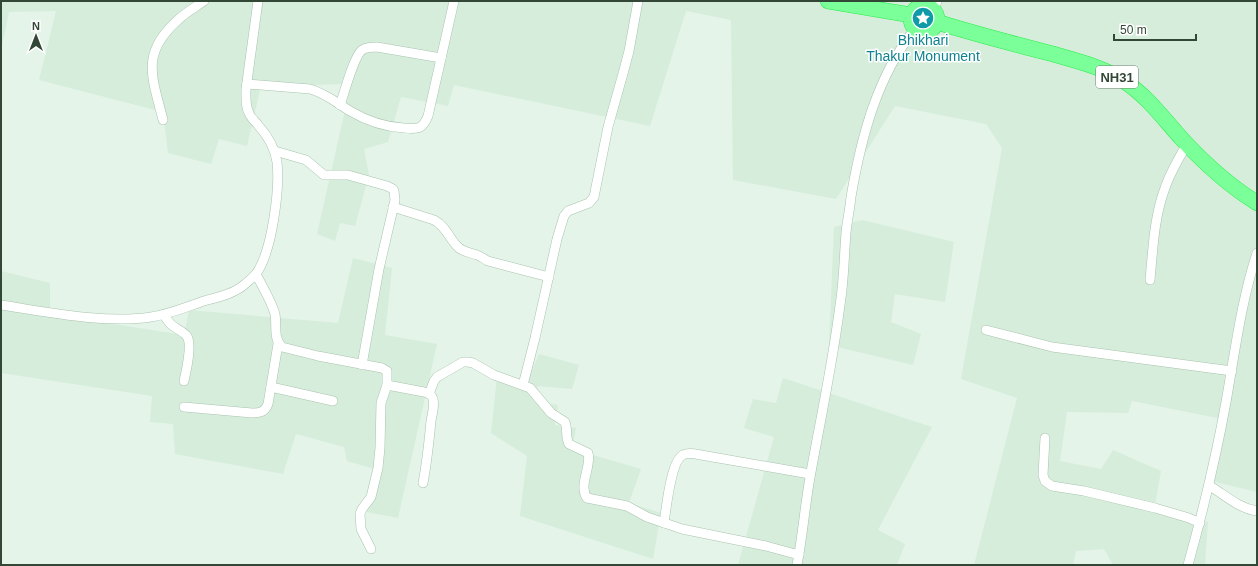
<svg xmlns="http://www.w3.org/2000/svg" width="1258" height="566" viewBox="0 0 1258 566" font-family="Helvetica,sans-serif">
  <rect width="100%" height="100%" fill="#e4f4e8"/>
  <!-- residential -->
  <g fill="#d6eddb">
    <path d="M 1,1 L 1257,1 L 1257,492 L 1211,481 L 1222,419 L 1132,401 L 1128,413 L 1067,412 L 1060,461 L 1101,469 L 1113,450 L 1161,471 L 1155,505 L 1208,522 L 1205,565 L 1113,565 L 1104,549 L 1076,551 L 1073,565 L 974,565 L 1017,398 L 961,379 L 1002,148 L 986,124 L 895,106 L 836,199 L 733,180 L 731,20 L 686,11 L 650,126 L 454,85 L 448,106 L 401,97 L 388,142 L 364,149 L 369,175 L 355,226 L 340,223 L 335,241 L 317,234 L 351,84 L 261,86 L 247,146 L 219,139 L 211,164 L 168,153 L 163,112 L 39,80 L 56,11 L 9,12 L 1,50 Z"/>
    <path d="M 862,220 L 954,242 L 945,302 L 895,294 L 891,322 L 921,334 L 913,365 L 829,345 L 834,227 Z"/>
    <path d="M 353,258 L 392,268 L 385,335 L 437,344 L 398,518 L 366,512 L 375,469 L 347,461 L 344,447 L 296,434 L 283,474 L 175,454 L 173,424 L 150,422 L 152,396 L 1,373 L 1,271 L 50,283 L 50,314 L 184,335 L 189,310 L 338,323 Z"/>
    <path d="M 539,354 L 579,365 L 572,389 L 538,386 L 533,401 L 558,405 L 555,425 L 576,428 L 572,449 L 641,469 L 629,503 L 661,513 L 653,559 L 520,516 L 527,456 L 491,433 L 497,377 L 527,381 Z"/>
    <path d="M 783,378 L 932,427 L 878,530 L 905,544 L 897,565 L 738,565 L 774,437 L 744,428 L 753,399 L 776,403 Z"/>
  </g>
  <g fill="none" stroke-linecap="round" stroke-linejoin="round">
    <!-- minor casing -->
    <g stroke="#a9c3ae" stroke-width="10">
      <g id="minor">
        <path d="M 247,84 L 310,89 C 325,93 337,103 350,111 C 367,121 385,127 404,128 C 418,129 422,130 428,116 L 454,1"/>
        <path d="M 340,105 C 344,94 354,56 362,50 C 366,47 372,47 377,47 L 441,58"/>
        <path d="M 163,120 C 152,76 140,53 179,19 C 186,12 196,7 204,1"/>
        <path d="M 275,151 L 306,160 L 324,175 L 348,175 L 387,186 L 393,189 L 394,191 L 395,200 L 379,269 L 362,365"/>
        <path d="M 393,207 L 434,220 C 447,227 449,239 459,248 C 464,252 471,253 477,255 C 481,256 484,259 488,261 L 549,277"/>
        <path d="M 256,274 C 262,286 271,300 275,314 C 277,325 273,339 282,347 L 318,356 L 382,368 L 387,371 L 387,385 L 381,403 L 380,448 L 378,468 L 371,497 L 362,509 L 360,514 L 361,529 L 371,549"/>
        <path d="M 1150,280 C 1153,249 1154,217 1165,188 C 1170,173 1179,158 1187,144"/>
        <path d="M 1,305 C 47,312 106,324 151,317 C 170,314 186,307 204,301 C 218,297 234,294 245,284 C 249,281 253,277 256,274 C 272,252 280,189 277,162 C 275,148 267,135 258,125 C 255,121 250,117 249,113 C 245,106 246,97 246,89 L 258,1"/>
        <path d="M 164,315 C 172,329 176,326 186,335 C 193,342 186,372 184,381"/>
        <path d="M 986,330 L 1052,347 L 1232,371"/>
        <path d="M 387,385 L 424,392 C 428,393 432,395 433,399 C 435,406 432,414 431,421 C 429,442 427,462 423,483"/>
        <path d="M 523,385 L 535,338 L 557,239 L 564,216 L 568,211 L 589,203 L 594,197 L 608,127 L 624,70 L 629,51 L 638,1"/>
        <path d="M 271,387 L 333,401"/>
        <path d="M 429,394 L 434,381 L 437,377 L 463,362 L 468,362 L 473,363 L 494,375 L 530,388 L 551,413 L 565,422 C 568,429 565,437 569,444 L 588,453 C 592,466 578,485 587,498 L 627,506 L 647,517 L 682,529 L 766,546 L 799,555"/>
        <path d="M 184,407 L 252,413 C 260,413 265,412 268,404 L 278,344"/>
        <path d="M 1045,438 L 1043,475 L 1045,481 L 1052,486 L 1084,491 L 1155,508 L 1189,518 L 1200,523"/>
        <path d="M 1210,486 C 1225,495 1238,508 1257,511"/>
        <path d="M 664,523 C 666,510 671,460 683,455 C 688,452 696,454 701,455 L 810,474"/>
        <path d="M 797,565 C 803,534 805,503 811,472 C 821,417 833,361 840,305 C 844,281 844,257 846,233 C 847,221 850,209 851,197 C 861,138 877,76 915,29"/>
        <path d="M 1188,565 C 1203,511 1216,457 1226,402 C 1235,352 1241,302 1257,253"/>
      </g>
    </g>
    <!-- tertiary casing -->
    <g stroke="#a9c3ae" stroke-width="12">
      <path id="tertiary" d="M 932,8 L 936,1"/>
    </g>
    <!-- trunk casing -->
    <g stroke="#24ee46" stroke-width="16">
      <g id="trunk">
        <path d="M 828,1 L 911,15"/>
        <circle cx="924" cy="19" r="13"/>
        <path d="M 937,22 C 975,34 1014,44 1053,54 C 1077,61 1103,67 1124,81 C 1147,96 1163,118 1181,138 C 1204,163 1228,185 1257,203"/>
      </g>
    </g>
    <!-- minor -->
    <use href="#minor" stroke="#fff" stroke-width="9"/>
    <!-- tertiary -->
    <use href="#tertiary" stroke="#fff" stroke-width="11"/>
    <!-- trunk -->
    <use href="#trunk" stroke="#7bff99" stroke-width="15"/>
  </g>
  <!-- icons -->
  <defs>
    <g id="sight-disc" transform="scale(1.15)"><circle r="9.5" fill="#0f9aa8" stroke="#fff"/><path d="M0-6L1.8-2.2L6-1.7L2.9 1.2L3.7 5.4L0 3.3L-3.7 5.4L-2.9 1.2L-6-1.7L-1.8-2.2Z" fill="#fff"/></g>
  </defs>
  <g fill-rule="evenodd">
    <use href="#sight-disc" x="923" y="18"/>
  </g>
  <g text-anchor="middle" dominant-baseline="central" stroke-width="3" stroke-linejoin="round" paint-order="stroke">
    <!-- shield labels -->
    <rect fill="#fff" stroke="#707e72" stroke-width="1" x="1096" y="66" width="42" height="22" rx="3"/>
    <g font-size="13" font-weight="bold" fill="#334736">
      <text x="1117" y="77">NH31</text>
    </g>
    <!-- culture labels -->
    <g font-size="14" fill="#0d838f" stroke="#fff">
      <text x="923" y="40">Bhikhari<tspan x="923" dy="16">Thakur Monument</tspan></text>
    </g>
  </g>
  <!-- border -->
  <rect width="1258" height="566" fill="none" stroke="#334736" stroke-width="4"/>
  <!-- north arrow -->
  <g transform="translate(36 36)" stroke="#ffffff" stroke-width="3" paint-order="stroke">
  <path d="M0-3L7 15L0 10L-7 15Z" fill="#334736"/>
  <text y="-6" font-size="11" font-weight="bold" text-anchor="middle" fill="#334736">N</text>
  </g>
  <!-- scale -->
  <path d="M1114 34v6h82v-6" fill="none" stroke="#334736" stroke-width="2"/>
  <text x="1120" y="34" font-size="12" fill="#334736" stroke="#ffffff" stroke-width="3" paint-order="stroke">50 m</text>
</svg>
